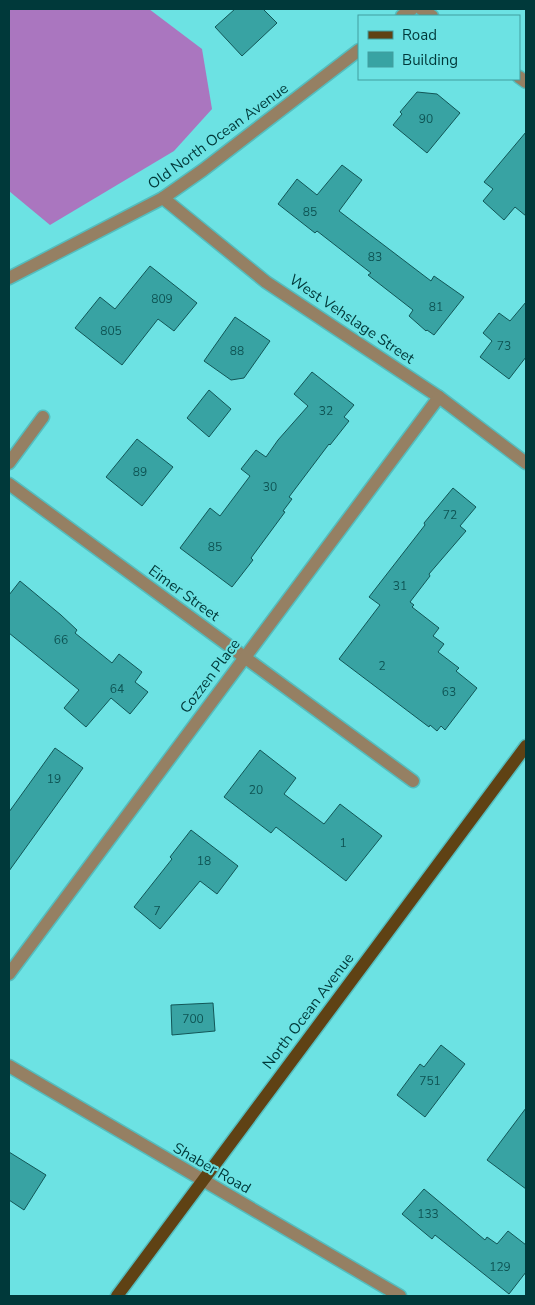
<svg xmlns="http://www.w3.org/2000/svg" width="535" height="1305" viewBox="0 0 535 1305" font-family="'Nunito Sans',sans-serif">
  <rect width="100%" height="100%" fill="#6ce2e3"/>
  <!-- forest -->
  <path fill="#aa76bf" d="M 9,9 L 149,9 L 202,49 L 212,109 L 174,151 L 50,225 L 9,191 Z"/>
  <!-- building -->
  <g fill="#38a3a3" stroke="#125657">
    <path d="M 235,9 L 263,9 L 277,23 L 242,56 L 215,27 Z"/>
    <path d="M 417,92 L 437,94 L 460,113 L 427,153 L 393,125 L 402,114 L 400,112 Z"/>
    <path d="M 526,132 L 526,216 L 515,207 L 504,220 L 483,201 L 493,189 L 484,182 Z"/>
    <path d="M 342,165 L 362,180 L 339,211 L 431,281 L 434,276 L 464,297 L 434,335 L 427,330 L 426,331 L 409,316 L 413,310 L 368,275 L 371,273 L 317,231 L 315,233 L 278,204 L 297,179 L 317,195 Z"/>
    <path d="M 150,266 L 197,303 L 174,331 L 158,319 L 122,365 L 75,328 L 100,297 L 115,309 Z"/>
    <path d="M 526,302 L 526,357 L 509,379 L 480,357 L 492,341 L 483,333 L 499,313 L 510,321 Z"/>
    <path d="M 235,317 L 270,341 L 244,378 L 231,380 L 204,361 Z"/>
    <path d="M 312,372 L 354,405 L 344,417 L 349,421 L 330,445 L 329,444 L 289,497 L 292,499 L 283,511 L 285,512 L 251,558 L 253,560 L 232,587 L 180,548 L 210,508 L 220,516 L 250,476 L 241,469 L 256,450 L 266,457 L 278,440 L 308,406 L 294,394 Z"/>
    <path d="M 209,390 L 231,409 L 209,437 L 187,418 Z"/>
    <path d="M 137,439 L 173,467 L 142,506 L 106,477 Z"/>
    <path d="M 453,488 L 476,507 L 460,526 L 466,531 L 429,574 L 430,576 L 410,602 L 414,605 L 412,607 L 439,628 L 433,636 L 444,644 L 438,652 L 459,668 L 456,671 L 477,688 L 445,730 L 441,726 L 437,731 L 430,725 L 429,727 L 339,659 L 380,605 L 369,597 L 425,525 L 424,523 Z"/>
    <path d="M 20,581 L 61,615 L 77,630 L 75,633 L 112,663 L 119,654 L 142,672 L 135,682 L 148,692 L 130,714 L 111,698 L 86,727 L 64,708 L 79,690 L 9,633 L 9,595 Z"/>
    <path d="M 55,748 L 83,768 L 9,871 L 9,812 Z"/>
    <path d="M 260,750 L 296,778 L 284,794 L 324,824 L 340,804 L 382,836 L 346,881 L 276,827 L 271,833 L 224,797 Z"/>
    <path d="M 191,830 L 238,866 L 217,894 L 200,881 L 160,929 L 134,907 L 172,859 L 170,857 Z"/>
    <path d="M 213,1003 L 215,1031 L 172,1035 L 171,1005 Z"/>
    <path d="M 441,1045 L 465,1064 L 425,1117 L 397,1095 L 420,1064 L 424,1067 Z"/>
    <path d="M 526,1108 L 526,1189 L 487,1160 Z"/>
    <path d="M 9,1152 L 46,1175 L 24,1210 L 9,1200 Z"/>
    <path d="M 424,1189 L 485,1240 L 487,1237 L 497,1244 L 508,1231 L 526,1245 L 526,1272 L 509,1294 L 435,1235 L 432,1239 L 402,1214 Z"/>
  </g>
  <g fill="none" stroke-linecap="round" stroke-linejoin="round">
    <!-- minor casing -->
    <g stroke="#54bdbe" stroke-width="15">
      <g id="minor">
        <path d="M 421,9 L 432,16"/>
        <path d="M 402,16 L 412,9"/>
        <path d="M 519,77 L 526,82"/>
        <path d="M 163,198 L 266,282 L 439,397 L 526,463"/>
        <path d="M 9,278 L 163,198 L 203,170 L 359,50"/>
        <path d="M 9,463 L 43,417"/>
        <path d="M 9,484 L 413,781"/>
        <path d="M 9,974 L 439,397"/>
        <path d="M 9,1066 L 400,1296"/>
      </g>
    </g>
    <!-- major casing -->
    <g stroke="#54bdbe" stroke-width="15">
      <path id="major" d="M 117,1296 L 526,746"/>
    </g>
    <!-- minor -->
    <use href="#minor" stroke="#958063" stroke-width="12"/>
    <!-- major -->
    <use href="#major" stroke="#5f4214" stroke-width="12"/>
  </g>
  <g text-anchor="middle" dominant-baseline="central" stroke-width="4" stroke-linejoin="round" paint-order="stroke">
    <!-- number labels -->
    <g font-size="12" fill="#0e5454">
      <text x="426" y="119">90</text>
      <text x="310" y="212">85</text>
      <text x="375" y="257">83</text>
      <text x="162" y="299">809</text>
      <text x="436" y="307">81</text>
      <text x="111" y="331">805</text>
      <text x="504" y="346">73</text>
      <text x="237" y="351">88</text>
      <text x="326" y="411">32</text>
      <text x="140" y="472">89</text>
      <text x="270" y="487">30</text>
      <text x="450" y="515">72</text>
      <text x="215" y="547">85</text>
      <text x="400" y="586">31</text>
      <text x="61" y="640">66</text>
      <text x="382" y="666">2</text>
      <text x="117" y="689">64</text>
      <text x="449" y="692">63</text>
      <text x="54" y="779">19</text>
      <text x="256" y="790">20</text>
      <text x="343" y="843">1</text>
      <text x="204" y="861">18</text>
      <text x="157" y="911">7</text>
      <text x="193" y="1019">700</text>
      <text x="430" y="1081">751</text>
      <text x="428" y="1214">133</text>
      <text x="500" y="1267">129</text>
    </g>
    <!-- street labels -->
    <g font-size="15" fill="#00393a" stroke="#6ce2e3">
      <text transform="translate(218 136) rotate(-36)">Old North Ocean Avenue</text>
      <text transform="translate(352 319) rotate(34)">West Vehslage Street</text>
      <text transform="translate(184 593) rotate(36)">Eimer Street</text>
      <text transform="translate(210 676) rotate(-53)">Cozzen Place</text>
      <text transform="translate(308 1011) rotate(-53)">North Ocean Avenue</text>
      <text transform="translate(212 1168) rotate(30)">Shaber Road</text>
    </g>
  </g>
  <!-- border -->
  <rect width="535" height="1305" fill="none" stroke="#00393a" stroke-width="20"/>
  <!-- legend -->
  <rect x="358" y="15" width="162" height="65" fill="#6ce2e3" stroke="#419e9f"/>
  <rect x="368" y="31" width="25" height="8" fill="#5f4214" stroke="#419e9f"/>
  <text x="402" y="40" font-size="15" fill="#00393a">Road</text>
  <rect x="368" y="52" width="25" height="15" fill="#38a3a3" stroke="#419e9f"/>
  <text x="402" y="65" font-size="15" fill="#00393a">Building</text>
</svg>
